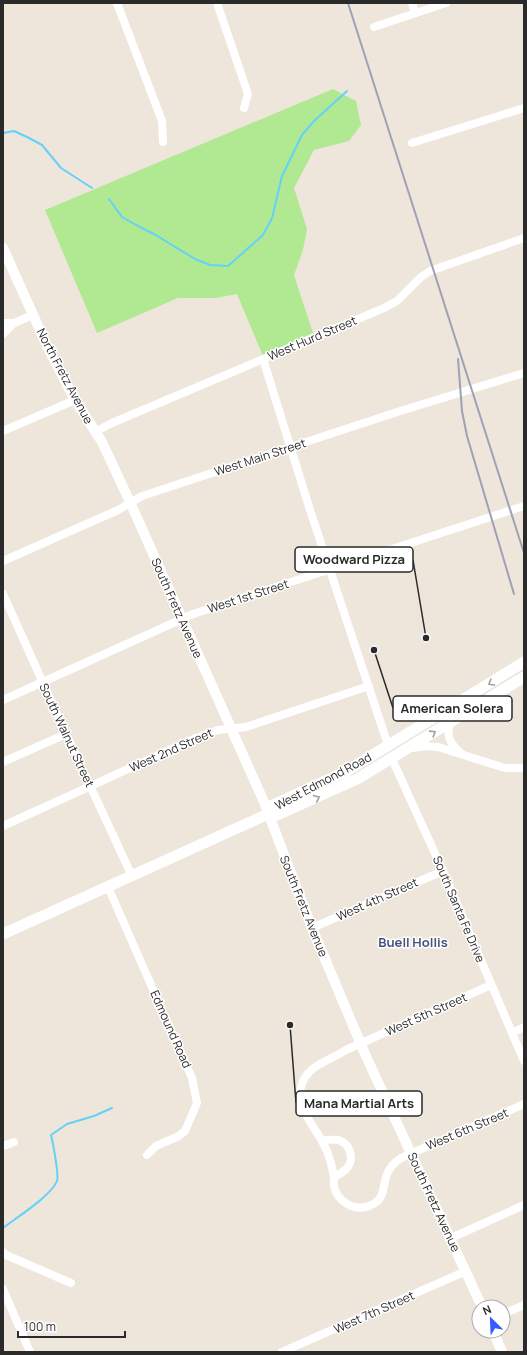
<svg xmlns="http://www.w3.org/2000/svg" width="527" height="1355" viewBox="0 0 527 1355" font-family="Manrope,sans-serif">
  <rect width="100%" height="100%" fill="#eee6db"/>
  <!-- green -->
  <path fill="#b0e992" d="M 333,89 L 356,101 L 361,125 L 349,141 L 314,150 L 294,188 L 307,229 L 303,250 L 294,275 L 313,333 L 263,356 L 237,294 L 216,298 L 178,298 L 97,333 L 45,210 Z"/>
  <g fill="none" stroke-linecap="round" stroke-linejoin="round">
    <!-- stream -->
    <g stroke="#64d1f9" stroke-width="2">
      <path d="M 3,133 L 14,131 L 29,138 L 42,145 L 61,168 L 92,188"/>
      <path d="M 109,199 L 122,217 L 138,226 L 154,234 L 195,259 L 210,265 L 228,266 L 263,235 L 272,218 L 282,176 L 302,135 L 314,121 L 347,91"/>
      <path d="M 3,1228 C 16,1218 51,1196 57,1181 C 59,1175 53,1143 51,1135 L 67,1124 L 94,1116 L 112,1108"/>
    </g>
    <!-- minor -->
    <g stroke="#fff" stroke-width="8">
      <path d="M 117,3 L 162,121 L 163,142"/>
      <path d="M 217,3 L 248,94 L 244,108"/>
      <path d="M 412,3 L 415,13"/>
      <path d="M 374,27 L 446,3"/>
      <path d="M 412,143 L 524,108"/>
      <path d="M 3,323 L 14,323"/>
      <path d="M 3,334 L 14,323 L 33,315"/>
      <path d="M 263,359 L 310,510 L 388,745"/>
      <path d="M 3,431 L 75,400"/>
      <path d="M 95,432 L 112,423 L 384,308 L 397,301 L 421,277 L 430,271 L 524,238"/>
      <path d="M 3,561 L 118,510 L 142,496 L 394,413 L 524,373"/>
      <path d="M 3,594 L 66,734 L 132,876"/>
      <path d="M 3,700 L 193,614 L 524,506"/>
      <path d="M 451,722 C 445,735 450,744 461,753"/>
      <path d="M 412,748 L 426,746 L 438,747 L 505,768 L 524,768"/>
      <path d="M 392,759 L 443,871 L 524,1061"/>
      <path d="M 3,762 L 66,734"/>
      <path d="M 3,826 L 196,738 L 218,730 L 246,727 L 369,686"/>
      <path d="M 108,887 L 192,1078 L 197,1103 L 185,1131 L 177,1137 L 156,1146 L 147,1155"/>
      <path d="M 312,928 L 443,871"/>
      <path d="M 491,985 L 346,1050 C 331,1060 311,1064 303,1081 C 292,1106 314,1124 324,1145 C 329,1154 332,1166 334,1177 C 334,1180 333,1183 334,1186 C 337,1201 354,1212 369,1206 C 386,1200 382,1187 387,1174 C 390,1167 395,1162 401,1158 L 524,1104"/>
      <path d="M 512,1033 L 524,1027"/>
      <path d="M 322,1141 C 327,1140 333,1139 338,1140 C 350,1143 355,1159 347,1168 C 344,1172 338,1175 334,1177"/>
      <path d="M 3,1146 L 14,1142"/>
      <path d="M 451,1238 L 524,1205"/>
      <path d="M 3,1252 L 6,1255 L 71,1283"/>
      <path d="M 3,1289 L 30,1352"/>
      <path d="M 503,1314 L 524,1305"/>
      <path d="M 282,1352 L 466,1271"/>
    </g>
    <!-- tertiary -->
    <g stroke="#fff" stroke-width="10">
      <path d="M 3,248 L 48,348 L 75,400 L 102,442 L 130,502 L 264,802 L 312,928 L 365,1054 L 482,1307"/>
      <path d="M 493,1331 L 502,1352"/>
    </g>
    <!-- secondary -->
    <g stroke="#fff" stroke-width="11">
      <path d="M 268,814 L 273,805 L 345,772 L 524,662"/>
      <path d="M 3,934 L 268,814 L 277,815 L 359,778 L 524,677"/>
    </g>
    <!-- rail -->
    <g stroke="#9da1b6" stroke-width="2">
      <path d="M 348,3 L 524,553"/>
      <path d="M 458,359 L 462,411 L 467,436 L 514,594"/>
    </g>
  </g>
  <!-- one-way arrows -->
  <defs><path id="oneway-chevron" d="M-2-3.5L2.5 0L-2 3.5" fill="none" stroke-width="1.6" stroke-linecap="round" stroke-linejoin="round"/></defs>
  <g stroke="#9f9f9f">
    <use href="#oneway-chevron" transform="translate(491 683) rotate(149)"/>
    <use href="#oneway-chevron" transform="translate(433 733) rotate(-32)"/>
    <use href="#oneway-chevron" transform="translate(317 798) rotate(-25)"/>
  </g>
  <g text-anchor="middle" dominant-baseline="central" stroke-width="3" stroke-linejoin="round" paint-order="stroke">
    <!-- street labels -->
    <g font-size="12" fill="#2a2a2a" stroke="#fff">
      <text transform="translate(312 338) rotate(-23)">West Hurd Street</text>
      <text transform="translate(65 376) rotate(62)">North Fretz Avenue</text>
      <text transform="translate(260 457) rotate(-18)">West Main Street</text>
      <text transform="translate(248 596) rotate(-18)">West 1st Street</text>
      <text transform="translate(177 608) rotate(66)">South Fretz Avenue</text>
      <text transform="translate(67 735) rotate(65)">South Walnut Street</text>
      <text transform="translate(171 750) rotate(-24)">West 2nd Street</text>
      <text transform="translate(323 781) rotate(-28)">West Edmond Road</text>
      <text transform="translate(377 899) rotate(-24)">West 4th Street</text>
      <text transform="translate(304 906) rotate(68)">South Fretz Avenue</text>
      <text transform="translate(459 909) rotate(67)">South Santa Fe Drive</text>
      <text transform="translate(426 1014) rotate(-24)">West 5th Street</text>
      <text transform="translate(171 1029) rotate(66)">Edmound Road</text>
      <text transform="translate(467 1129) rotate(-23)">West 6th Street</text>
      <text transform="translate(434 1202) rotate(65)">South Fretz Avenue</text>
      <text transform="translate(374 1312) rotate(-24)">West 7th Street</text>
    </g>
    <!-- neighbourhood labels -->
    <g font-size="13" font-weight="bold" fill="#46507f" stroke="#fff">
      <text x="413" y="942">Buell Hollis</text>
    </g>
  </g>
  <!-- callouts -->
  <path fill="none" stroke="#2a2a2a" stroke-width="1.5" d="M426 638L413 560M374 650L393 708M290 1025L296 1103"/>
  <g fill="#2a2a2a" stroke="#fff" stroke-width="1.5">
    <circle cx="426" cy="638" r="4"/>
    <circle cx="374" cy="650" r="4"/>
    <circle cx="290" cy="1025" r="4"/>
  </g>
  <g fill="#fff" stroke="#2a2a2a" stroke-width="1.5">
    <rect x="295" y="547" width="118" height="25" rx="4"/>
    <rect x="393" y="696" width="119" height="25" rx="4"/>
    <rect x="296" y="1091" width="126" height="25" rx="4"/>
  </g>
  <g font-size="13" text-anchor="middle" font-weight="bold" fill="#2a2a2a">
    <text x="354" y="564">Woodward Pizza</text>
    <text x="452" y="713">American Solera</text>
    <text x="359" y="1108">Mana Martial Arts</text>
  </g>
  <!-- border -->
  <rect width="527" height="1355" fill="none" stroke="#2a2a2a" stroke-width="8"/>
  <!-- north arrow -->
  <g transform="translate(491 1319) rotate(336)"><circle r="19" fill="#ffffff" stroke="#aaaaaa"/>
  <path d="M0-3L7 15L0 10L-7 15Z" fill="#365bff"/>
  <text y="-6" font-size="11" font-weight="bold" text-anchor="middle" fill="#2a2a2a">N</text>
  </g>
  <!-- scale -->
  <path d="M18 1331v6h107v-6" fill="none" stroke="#2a2a2a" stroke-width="2"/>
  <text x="24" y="1331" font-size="12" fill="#2a2a2a" stroke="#ffffff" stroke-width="3" paint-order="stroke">100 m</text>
</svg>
